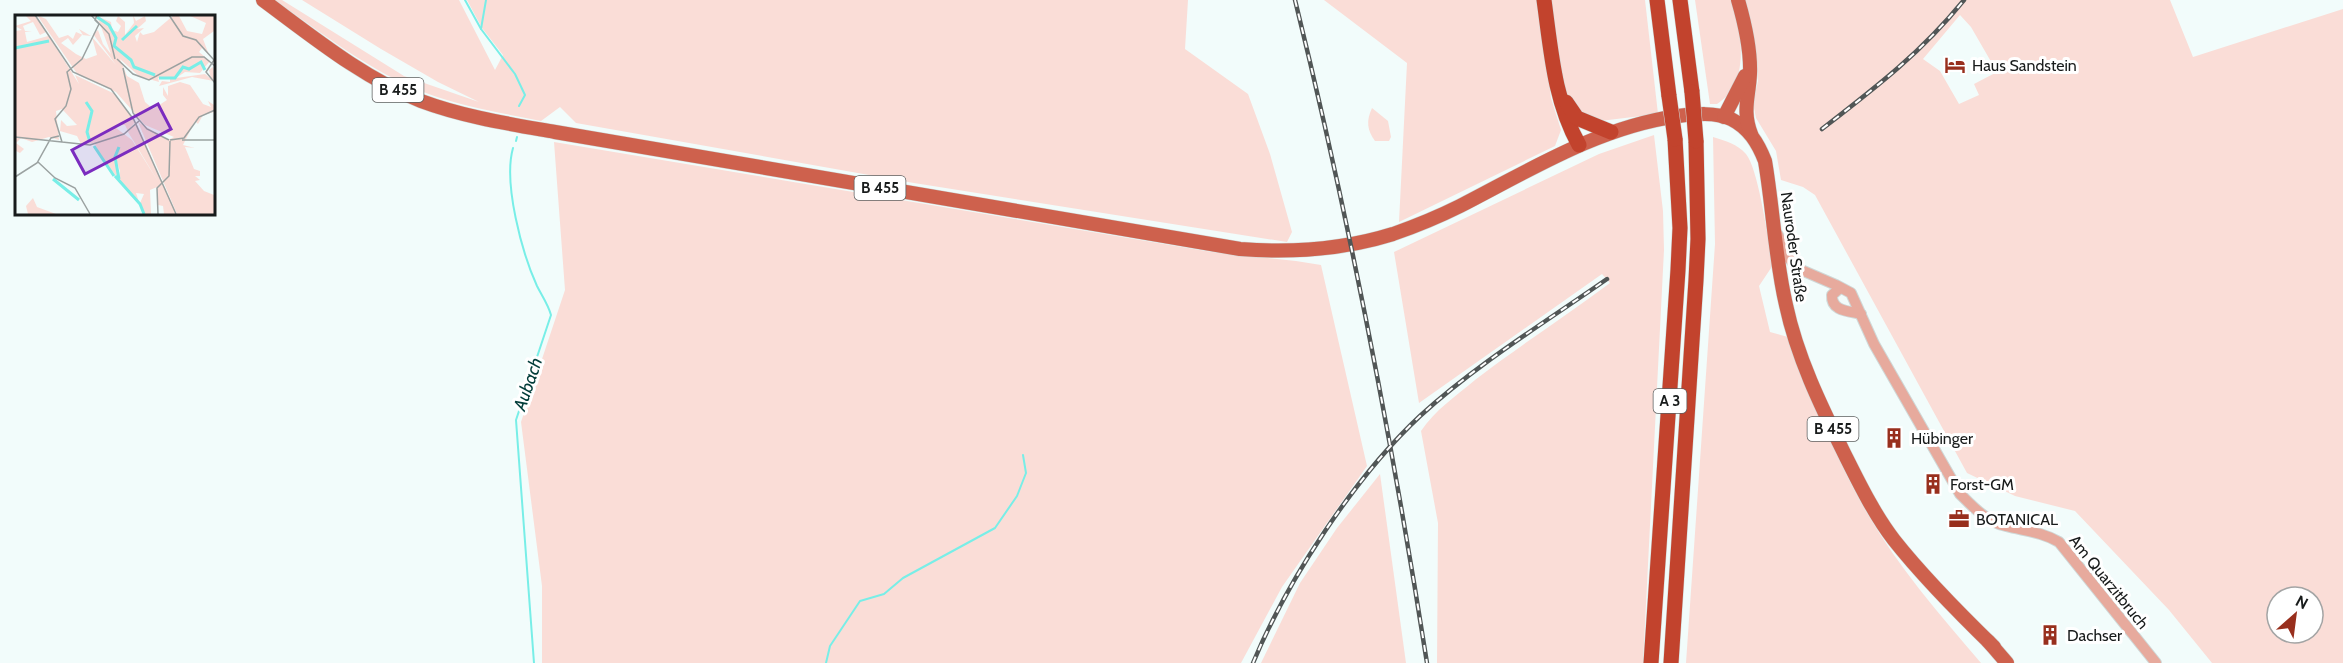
<svg xmlns="http://www.w3.org/2000/svg" width="2343" height="663" viewBox="0 0 2343 663" font-family="Cabin,sans-serif">
  <rect width="100%" height="100%" fill="#f2fcfb"/>
  <!-- green -->
  <g fill="#faddd7" fill-rule="evenodd">
    <path d="M 275,0 L 282,0 L 404,76 L 479,102 L 438,82 L 381,49 L 302,0 L 459,0 L 495,70 L 503,55 L 482,28 L 467,0 L 1188,0 L 1185,49 L 1248,94 L 1270,154 L 1292,232 L 1287,242 L 914,183 L 576,123 L 560,107 L 541,121 C 502,113 464,107 426,93 C 371,72 323,34 275,0 Z"/>
    <path d="M 1324,0 L 1539,0 L 1551,98 L 1561,130 L 1555,146 L 1399,222 L 1407,63 Z"/>
    <path d="M 1549,0 L 1645,0 L 1658,114 L 1600,121 L 1586,119 L 1566,97 Z"/>
    <path d="M 1695,0 L 1733,0 C 1741,34 1751,82 1717,104 L 1710,104 Z"/>
    <path d="M 1744,0 L 2170,0 L 2193,57 L 2343,9 L 2343,663 L 2212,663 L 2169,610 L 2075,511 L 2015,496 L 1967,473 L 1815,195 L 1803,187 L 1781,180 L 1776,151 L 1756,118 L 1753,103 L 1758,81 L 1756,60 ZM 1960,15 L 1971,27 L 1997,72 L 1974,84 L 1979,95 L 1959,104 L 1940,71 L 1923,59 ZM 2277,597 L 2313,597 L 2313,633 L 2277,633 Z"/>
    <path d="M 1372,108 L 1388,121 L 1391,137 L 1389,141 L 1375,141 C 1367,130 1366,121 1372,108 Z"/>
    <path d="M 1654,135 L 1663,211 L 1664,250 L 1643,663 L 1437,663 L 1438,523 L 1421,431 C 1435,410 1456,396 1475,380 C 1519,346 1566,316 1610,283 L 1602,274 L 1419,403 L 1394,252 L 1599,154 Z"/>
    <path d="M 1713,137 C 1726,141 1737,144 1746,154 C 1759,170 1768,242 1773,265 L 1759,286 L 1770,332 L 1788,337 C 1811,397 1835,457 1867,513 C 1899,568 1940,615 1981,663 L 1686,663 L 1715,244 Z"/>
    <path d="M 554,142 L 1212,252 L 1296,261 L 1321,265 L 1367,466 L 1282,587 L 1241,663 L 542,663 L 542,586 L 521,422 L 565,290 Z"/>
    <path d="M 1380,474 L 1406,663 L 1261,663 L 1300,583 L 1337,528 Z"/>
  </g>
  <g fill="none" stroke-linecap="round" stroke-linejoin="round">
    <!-- stream -->
    <g stroke="#78eee7" stroke-width="2">
      <path d="M 465,0 L 481,29"/>
      <path d="M 486,0 L 481,29 L 515,74 L 525,95 L 519,106"/>
      <path d="M 516,141 L 517,137"/>
      <path d="M 513,148 C 503,183 522,253 537,286 C 542,296 548,304 551,315 L 516,420 L 534,663"/>
      <path d="M 826,663 L 830,646 L 860,601 L 884,594 L 903,578 L 995,528 L 1017,496 L 1026,473 L 1023,455"/>
    </g>
    <!-- minor casing -->
    <g stroke="#cfd8d7" stroke-width="12">
      <g id="minor">
        <path d="M 1778,235 L 1787,256 L 1799,269 L 1836,285 L 1851,293 L 1874,344 L 1960,494 C 1973,507 1987,522 2006,526 C 2025,531 2042,532 2059,542 L 2156,663"/>
        <path d="M 1840,288 L 1832,295 C 1831,311 1848,311 1861,314"/>
      </g>
    </g>
    <!-- major casing -->
    <g stroke="#cfd8d7" stroke-width="15">
      <g id="major">
        <path d="M 263,0 C 313,37 363,78 421,101 C 464,117 510,124 555,132 L 1240,249 C 1292,253 1342,250 1393,234 C 1416,226 1438,217 1460,206 C 1530,170 1599,127 1678,116 C 1696,114 1715,112 1731,119 C 1749,128 1758,143 1765,161 C 1773,208 1775,258 1786,305 C 1797,357 1821,406 1844,453 C 1859,483 1874,514 1894,540 C 1924,578 1959,613 1994,647"/>
        <path d="M 1738,0 C 1745,24 1751,49 1750,74 C 1749,97 1742,110 1751,134"/>
        <path d="M 1724,117 L 1745,76"/>
        <path d="M 1988,641 L 2007,663"/>
      </g>
    </g>
    <!-- highway casing -->
    <g stroke="#cfd8d7" stroke-width="16">
      <g id="highway">
        <path d="M 1544,0 C 1551,50 1554,100 1579,145"/>
        <path d="M 1657,0 L 1669,96"/>
        <path d="M 1680,0 L 1692,92"/>
        <path d="M 1566,102 L 1577,118 L 1611,132"/>
        <path d="M 1651,663 L 1678,270 L 1680,228 L 1675,139"/>
        <path d="M 1671,663 L 1696,280 L 1698,239 L 1696,141"/>
      </g>
    </g>
    <!-- minor -->
    <use href="#minor" stroke="#e7aa9d" stroke-width="10"/>
    <!-- major -->
    <use href="#major" stroke="#ce614d" stroke-width="14"/>
    <!-- highway -->
    <use href="#highway" stroke="#c2432d" stroke-width="15"/>
    <!-- rail casing -->
    <g stroke="#515656" stroke-width="4.5">
      <g id="rail">
        <path d="M 1295,0 C 1349,219 1392,440 1427,663"/>
        <path d="M 1822,129 C 1875,88 1921,53 1964,0"/>
        <path d="M 1253,663 C 1288,579 1354,478 1420,416 C 1477,364 1544,323 1607,279"/>
      </g>
    </g>
    <!-- rail -->
    <use href="#rail" stroke="#fff" stroke-width="2" stroke-dasharray="7" stroke-linecap="butt"/>
    <!-- highway-bridge casing -->
    <g stroke="#cfd8d7" stroke-width="16" stroke-linecap="butt">
      <g id="highway-bridge">
        <path d="M 1692,92 L 1696,141"/>
        <path d="M 1669,96 L 1675,139"/>
      </g>
    </g>
    <!-- highway-bridge -->
    <use href="#highway-bridge" stroke="#c2432d" stroke-width="15"/>
  </g>
  <!-- icons -->
  <defs>
    <g id="hotel-bare" transform="scale(1.62)"><path d="M-6-4.5h1.5V1H6V5H4.5V3h-9V5H-6ZM-4 0a1.8 1.8 0 1 1 3.6 0ZM.5 0V-2.5h3Q6-2.5 6 0Z" fill="#982f1d" stroke="#fff" stroke-width="2.5" paint-order="stroke"/></g>
    <g id="building-bare" transform="scale(1.62)"><path d="M-4-6H4V6H1V3H-1V6H-4ZM-2.5-4.3h1.7v1.8h-1.7ZM.8-4.3h1.7v1.8H.8ZM-2.5-1h1.7V.8h-1.7ZM.8-1h1.7V.8H.8Z" fill="#982f1d" stroke="#fff" stroke-width="2.5" paint-order="stroke"/></g>
    <g id="office-bare" transform="scale(1.62)"><path d="M-6-3h4V-5.5h4V-3h4V5H-6ZM-1-4.5V-3h2v-1.5ZM-6 0V1H6V0Z" fill="#982f1d" stroke="#fff" stroke-width="2.5" paint-order="stroke"/></g>
  </defs>
  <g fill-rule="evenodd">
    <use href="#hotel-bare" x="1955" y="65"/>
    <use href="#building-bare" x="1894" y="438"/>
    <use href="#building-bare" x="1933" y="484"/>
    <use href="#office-bare" x="1959" y="519"/>
    <use href="#building-bare" x="2050" y="635"/>
  </g>
  <g text-anchor="middle" dominant-baseline="central" stroke-width="6" stroke-linejoin="round" paint-order="stroke">
    <!-- shield labels -->
    <g fill="#fff" stroke="#5d5f5f" stroke-width="1.5">
      <rect x="372.5" y="78" width="51" height="24" rx="4.5"/>
      <rect x="854.5" y="176" width="51" height="24" rx="4.5"/>
      <rect x="1653.5" y="389" width="33" height="24" rx="4.5"/>
      <rect x="1807.5" y="417" width="51" height="24" rx="4.5"/>
    </g>
    <g font-size="15" font-weight="bold" fill="#181b1b">
      <text x="398" y="90">B 455</text>
      <text x="880" y="188">B 455</text>
      <text x="1670" y="401">A 3</text>
      <text x="1833" y="429">B 455</text>
    </g>
    <!-- poi labels -->
    <g font-size="16" fill="#181b1b" stroke="#fff" text-anchor="start">
      <text x="1972" y="65">Haus Sandstein</text>
      <text x="1911" y="438">Hübinger</text>
      <text x="1950" y="484">Forst-GM</text>
      <text x="1976" y="519">BOTANICAL</text>
      <text x="2067" y="635">Dachser</text>
    </g>
    <!-- street labels -->
    <g font-size="16" fill="#181b1b" stroke="#fff">
      <text transform="translate(1794 247) rotate(82)">Nauroder Straße</text>
      <text transform="translate(2109 582) rotate(51)">Am Quarzitbruch</text>
    </g>
    <!-- water labels -->
    <g font-size="18" font-style="italic" fill="#023d3a" stroke="#fff">
      <text transform="translate(528 384) rotate(-71)">Aubach</text>
    </g>
  </g>
  <!-- overview -->
  <g transform="translate(15 15)">
    <rect width="200" height="200" fill="#f2fcfb"/>
    <path d="M 10,0 L 19,0 L 25,7 L 64,69 L 60,60 L 100,79 L 120,107 L 113,116 L 110,110 L 101,110 L 101,113 L 117,125 L 144,168 L 113,117 L 120,108 L 122,110 L 161,199 L 149,199 L 148,191 L 143,190 L 142,172 L 135,175 L 136,199 L 130,199 L 125,188 L 129,179 L 121,178 L 124,187 L 114,179 L 104,165 L 105,156 L 102,147 L 102,162 L 85,140 L 80,129 L 83,128 L 66,129 L 62,121 L 45,116 L 46,105 L 52,111 L 62,110 L 47,94 L 41,96 L 44,125 L 34,122 L 17,127 L 6,123 L 1,128 L 9,134 L 5,138 L 1,136 L 0,134 L 0,16 L 7,15 L 0,11 L 16,6 ZM 18,7 L 25,20 L 31,17 L 33,21 L 12,27 L 10,17 L 17,16 L 10,16 L 8,11 ZM 22,0 L 31,4 L 44,23 L 53,20 L 58,24 L 61,17 L 68,20 L 64,14 L 76,21 L 67,20 L 58,30 L 53,23 L 46,28 L 61,39 L 71,44 L 82,40 L 77,22 L 101,50 L 78,19 L 83,15 L 88,29 L 96,39 L 82,1 L 96,7 L 97,15 L 103,17 L 106,11 L 101,6 L 103,1 L 110,7 L 110,20 L 119,8 L 118,0 L 121,6 L 130,1 L 131,6 L 122,14 L 129,13 L 120,21 L 122,27 L 125,17 L 128,20 L 139,17 L 159,0 L 164,1 L 172,16 L 187,19 L 191,8 L 173,0 L 199,0 L 199,16 L 188,24 L 194,40 L 187,33 L 184,37 L 195,46 L 185,58 L 170,57 L 161,63 L 190,59 L 196,64 L 194,55 L 198,52 L 199,66 L 177,62 L 144,71 L 147,66 L 155,67 L 155,62 L 143,63 L 144,67 L 124,61 L 105,44 L 112,61 L 124,68 L 130,87 L 138,94 L 152,85 L 148,80 L 148,72 L 153,81 L 153,71 L 165,67 L 175,70 L 188,89 L 196,92 L 193,86 L 199,90 L 199,97 L 188,100 L 183,109 L 180,106 L 168,130 L 180,133 L 170,132 L 179,154 L 185,156 L 185,161 L 180,161 L 185,165 L 180,166 L 189,176 L 199,180 L 199,199 L 162,199 L 123,107 L 153,125 L 159,122 L 130,110 L 101,77 L 63,60 ZM 18,183 L 22,192 L 41,199 L 13,199 L 11,191 Z" fill="#faddd7" fill-rule="evenodd"/>
    <path fill="none" stroke="#78eee7" stroke-width="3" d="M 82,2 L 94,10 L 101,23 L 99,31 L 116,45 L 119,52 L 140,60M 107,25 L 122,11M 0,33 L 34,26M 144,63 L 160,63 L 168,52 L 174,54 L 186,47 L 190,55M 71,87 L 77,96 L 72,117 L 75,127M 79,131 L 99,161M 104,132 L 100,142 L 104,164M 100,161 L 125,189 L 129,199M 38,164 L 64,185"/>
    <path fill="none" stroke="#9ba2a1" stroke-width="1.5" d="M 20,0 L 58,57 L 96,74 L 119,105 L 161,199M 76,0 L 94,19 L 100,44M 154,0 L 168,21 L 181,25 L 199,45 L 191,57 L 200,68M 102,44 L 118,59 L 134,65 L 177,42 L 189,42 L 200,51M 108,53 L 118,98 L 132,114 L 154,125M 0,122 L 75,130 L 109,119 L 124,106M 155,125 L 169,123 L 184,102 L 200,95M 167,125 L 200,125M 47,127 L 40,104 L 51,91 L 56,74 L 52,57 L 67,44 L 84,9 L 80,5 L 82,0M 23,147 L 40,163 L 60,173 L 75,199M 0,162 L 22,148 L 36,123 L 44,121M 143,199 L 142,173 L 154,161 L 155,126"/>
    <path fill="#7b2cbf" fill-opacity="0.15" stroke="#7b2cbf" stroke-width="3" d="M 143,89 L 156,114 L 70,159 L 57,135 Z"/>
    <rect width="200" height="200" fill="none" stroke="#181b1b" stroke-width="3"/>
  </g>
  <!-- north arrow -->
  <g transform="translate(2295 615) rotate(28)"><circle r="28" fill="#ffffff" stroke="#a3a4a4" stroke-width="1.5"/>
  <path d="M0-4.5L10 22L0 15L-10 22Z" fill="#982f1d"/>
  <text y="-9" font-size="16" font-weight="bold" text-anchor="middle" fill="#181b1b">N</text>
  </g>
</svg>
